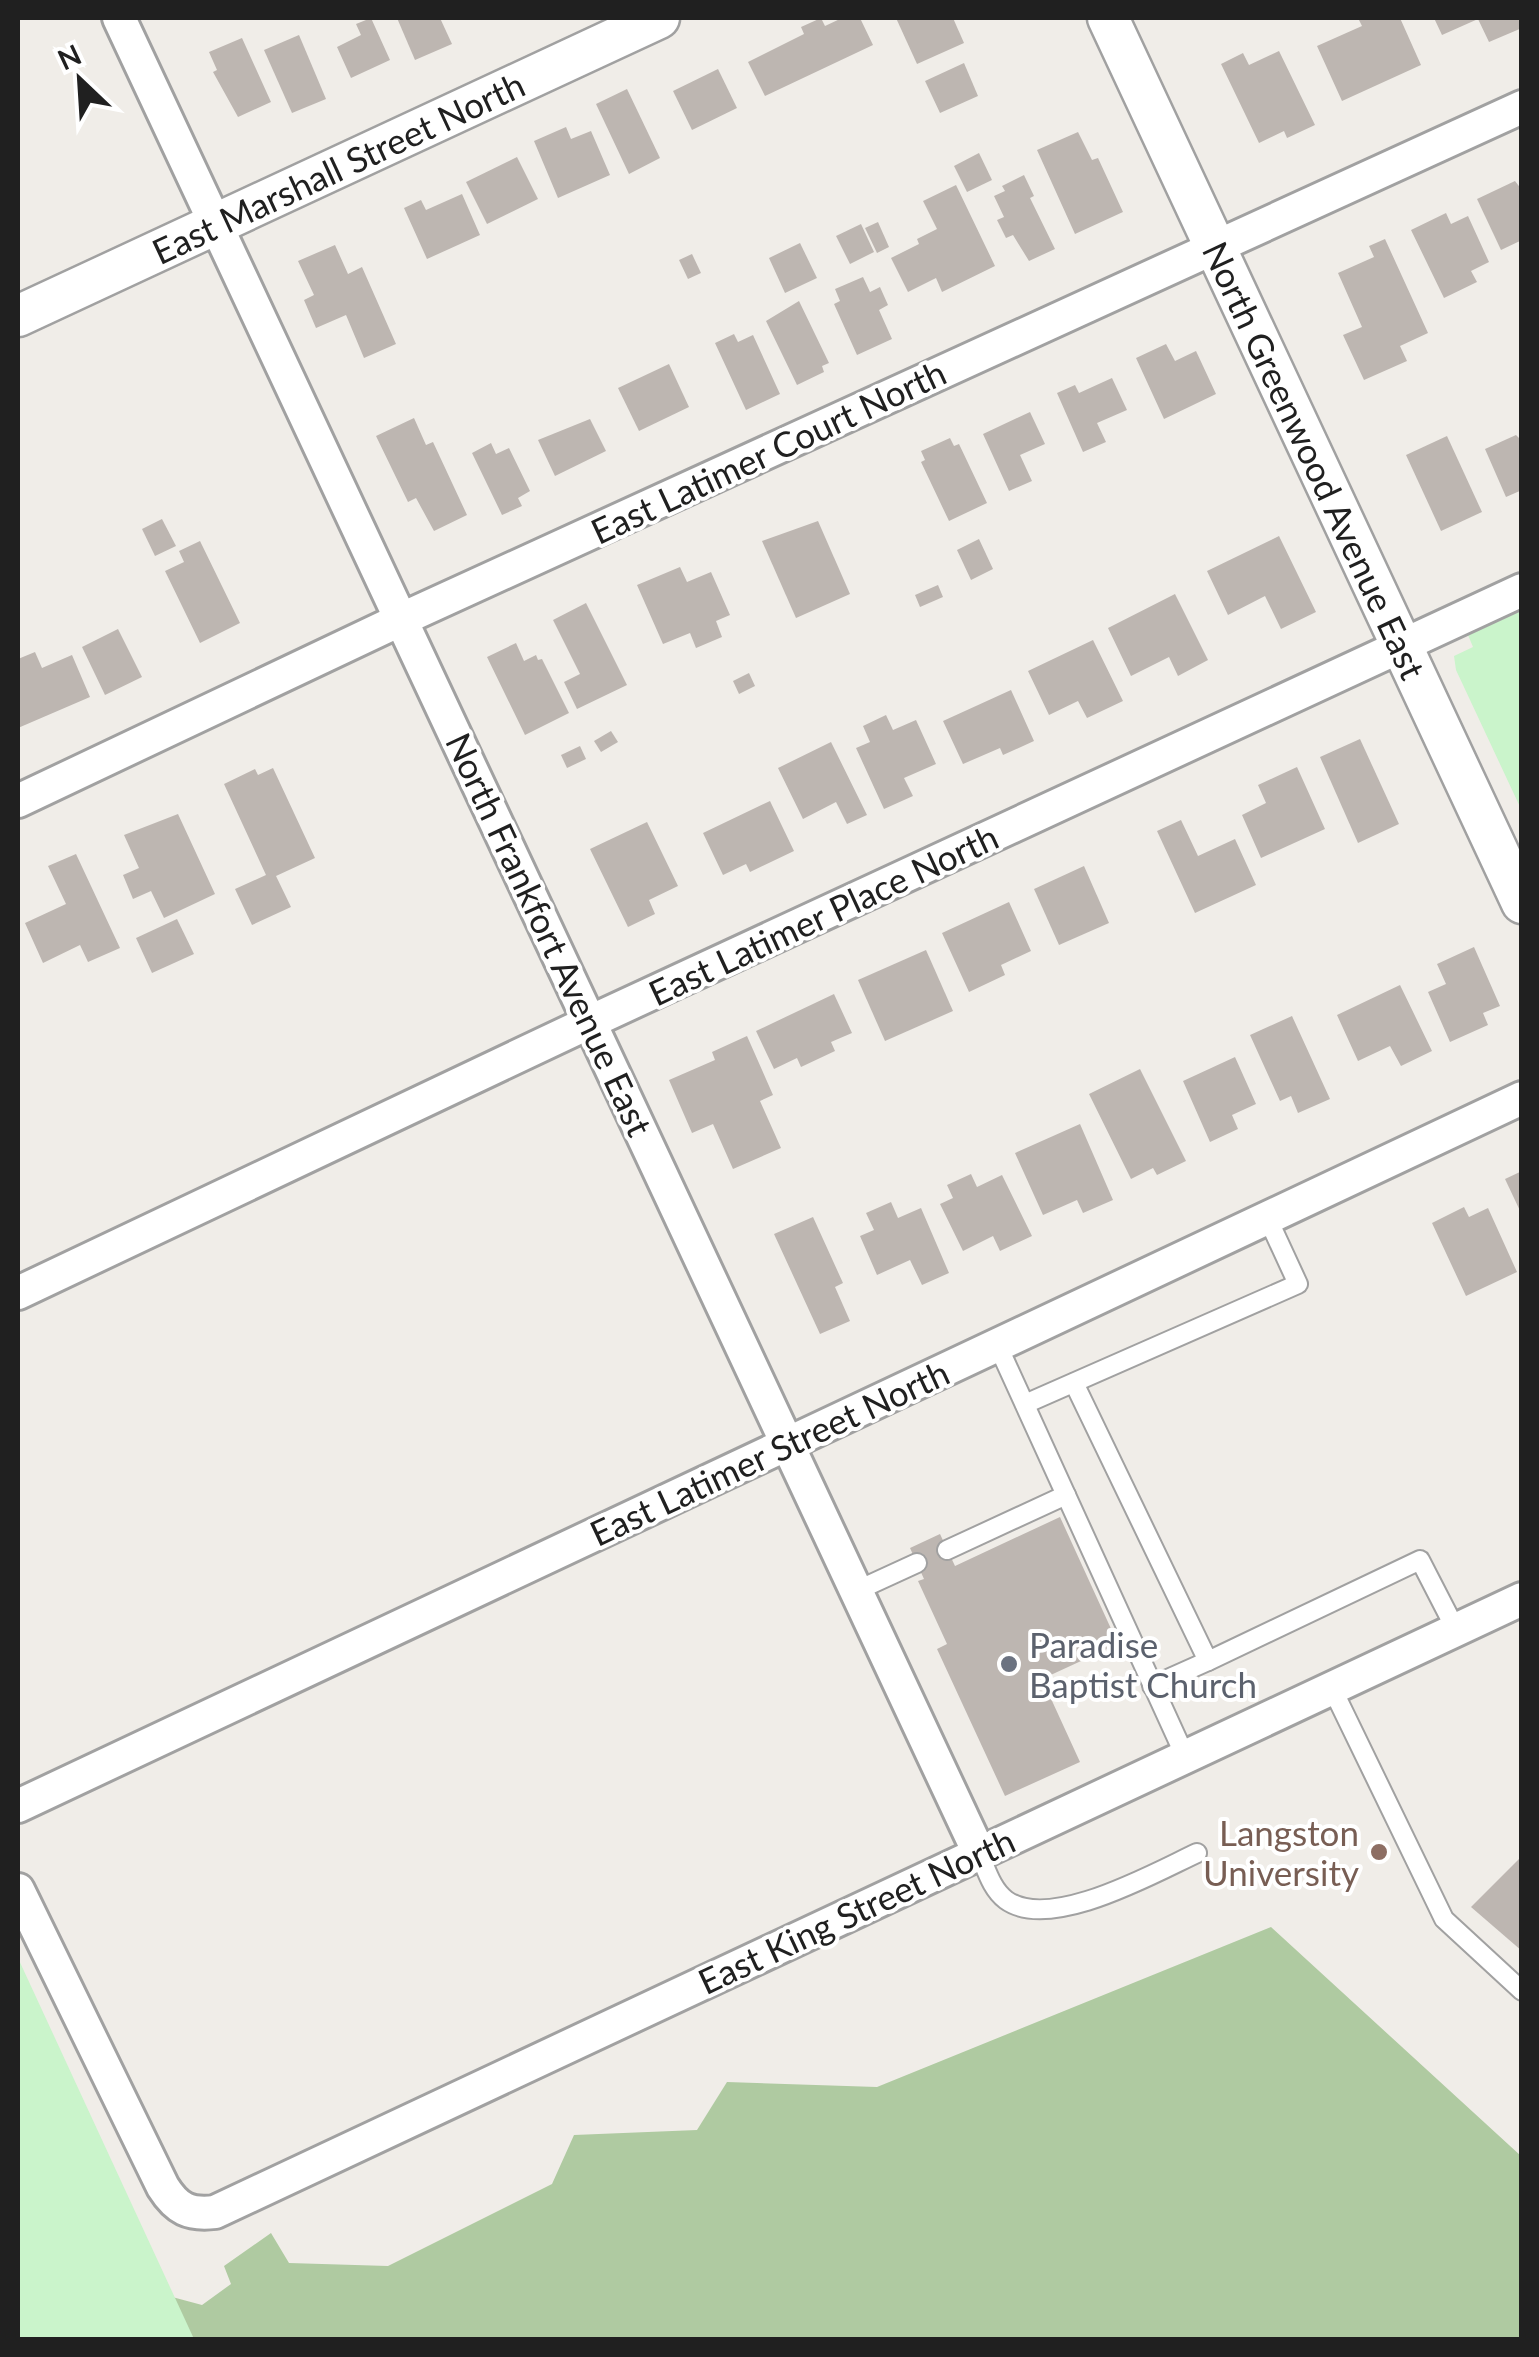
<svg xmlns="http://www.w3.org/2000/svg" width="1539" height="2357" viewBox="0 0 1539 2357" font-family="Lato,sans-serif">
  <rect width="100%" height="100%" fill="#f0ede8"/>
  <!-- forest -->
  <path fill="#afcaa1" d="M 1271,1927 L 1521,2156 L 1521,2339 L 29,2340 L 109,2280 L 202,2305 L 231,2284 L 224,2266 L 271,2233 L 289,2263 L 388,2266 L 552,2184 L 574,2135 L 697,2130 L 727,2082 L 877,2087 Z"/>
  <!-- park -->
  <g fill="#caf4cb">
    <path d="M 1521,611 L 1521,809 L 1456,670 L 1454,656 L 1473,647 L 1468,635 Z"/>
    <path d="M 18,1958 L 194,2339 L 18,2339 Z"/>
  </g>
  <!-- building -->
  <g fill="#bdb6b1">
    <path d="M 371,18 L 390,60 L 351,78 L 337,47 L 361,35 L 356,24 Z"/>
    <path d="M 397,18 L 440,18 L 452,44 L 415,60 Z"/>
    <path d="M 821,18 L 825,26 L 842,18 L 860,18 L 873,45 L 765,96 L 748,62 L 804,34 L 801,27 Z"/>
    <path d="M 896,18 L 953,18 L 964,43 L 917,64 Z"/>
    <path d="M 1358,18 L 1400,18 L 1421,65 L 1342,101 L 1317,46 L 1362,26 Z"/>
    <path d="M 1434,18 L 1518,18 L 1522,28 L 1489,42 L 1478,19 L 1442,35 Z"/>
    <path d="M 299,35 L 326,99 L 292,113 L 264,50 Z"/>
    <path d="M 242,38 L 271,102 L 238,117 L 213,72 L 217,70 L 209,52 Z"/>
    <path d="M 1279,51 L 1315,125 L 1287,138 L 1284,131 L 1259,143 L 1221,64 L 1243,53 L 1249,65 Z"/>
    <path d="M 964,63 L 978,96 L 940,113 L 925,81 Z"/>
    <path d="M 718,69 L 737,108 L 692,130 L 673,91 Z"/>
    <path d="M 627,89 L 660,158 L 629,174 L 596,104 Z"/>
    <path d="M 566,127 L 571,139 L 591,131 L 610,175 L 558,198 L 534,141 Z"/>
    <path d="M 1078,132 L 1092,160 L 1098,158 L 1123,212 L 1075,234 L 1037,150 Z"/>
    <path d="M 979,153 L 992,180 L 967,192 L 954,166 Z"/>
    <path d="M 517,157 L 538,199 L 487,224 L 466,182 Z"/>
    <path d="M 1024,175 L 1034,196 L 1030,198 L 1055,249 L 1029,261 L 1013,235 L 1006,238 L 997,220 L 1004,217 L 994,196 L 1005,191 L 1002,186 Z"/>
    <path d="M 1515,181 L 1522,190 L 1522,240 L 1501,250 L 1477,199 Z"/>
    <path d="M 956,185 L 995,266 L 942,292 L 936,278 L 908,292 L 891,258 L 919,244 L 917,239 L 937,229 L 923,201 Z"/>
    <path d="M 462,194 L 480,235 L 427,259 L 404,208 L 421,200 L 426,210 Z"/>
    <path d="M 1446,213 L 1451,224 L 1468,216 L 1489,262 L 1471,271 L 1477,282 L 1444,298 L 1411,230 Z"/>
    <path d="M 878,222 L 889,247 L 877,253 L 865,228 Z"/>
    <path d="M 861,224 L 874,252 L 850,264 L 836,236 Z"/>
    <path d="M 1385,239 L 1428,333 L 1400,346 L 1407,361 L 1364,380 L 1343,335 L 1362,327 L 1338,273 L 1374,257 L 1369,246 Z"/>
    <path d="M 800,243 L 817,278 L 785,293 L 769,258 Z"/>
    <path d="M 335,245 L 348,274 L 362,267 L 396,344 L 364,358 L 346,315 L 316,328 L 304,300 L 314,295 L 298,261 Z"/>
    <path d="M 692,254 L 701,273 L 688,279 L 679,260 Z"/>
    <path d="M 863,277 L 870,292 L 880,287 L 888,305 L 879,310 L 892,339 L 857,355 L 834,304 L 840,301 L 835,289 Z"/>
    <path d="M 799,301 L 829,363 L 822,366 L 824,372 L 797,385 L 766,321 Z"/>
    <path d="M 734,334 L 738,342 L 753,335 L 780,394 L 746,410 L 715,343 Z"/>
    <path d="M 1166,344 L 1175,361 L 1196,351 L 1216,394 L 1164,419 L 1136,358 Z"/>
    <path d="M 669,364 L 689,407 L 639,431 L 618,388 Z"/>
    <path d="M 1112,378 L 1127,410 L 1097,423 L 1106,442 L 1083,452 L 1057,393 L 1075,385 L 1079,393 Z"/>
    <path d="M 1030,412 L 1045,444 L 1020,455 L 1032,481 L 1009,491 L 983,434 Z"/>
    <path d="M 414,418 L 426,445 L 433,442 L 467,515 L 434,531 L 416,498 L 408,502 L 376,436 Z"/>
    <path d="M 590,419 L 606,451 L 555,476 L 538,440 Z"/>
    <path d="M 1516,435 L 1522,441 L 1522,490 L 1506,497 L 1485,449 Z"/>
    <path d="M 1447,436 L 1482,512 L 1441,531 L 1406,455 Z"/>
    <path d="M 950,438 L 954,446 L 959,444 L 987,503 L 949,521 L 921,462 L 925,460 L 921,451 Z"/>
    <path d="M 491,443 L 496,454 L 509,448 L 530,491 L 518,498 L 522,506 L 502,515 L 472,453 Z"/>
    <path d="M 162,519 L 176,546 L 155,556 L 142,529 Z"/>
    <path d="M 818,521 L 850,594 L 796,618 L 762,541 Z"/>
    <path d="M 1279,536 L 1316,612 L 1281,629 L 1265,596 L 1228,615 L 1207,571 Z"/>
    <path d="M 979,539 L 993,569 L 971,580 L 957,550 Z"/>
    <path d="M 200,541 L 240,623 L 200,643 L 165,571 L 184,562 L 179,551 Z"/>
    <path d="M 680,567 L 687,582 L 711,572 L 730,615 L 716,621 L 722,637 L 696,648 L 690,633 L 663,644 L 637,585 Z"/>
    <path d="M 938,585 L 943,597 L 920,607 L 915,595 Z"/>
    <path d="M 1175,594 L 1208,660 L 1178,676 L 1169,657 L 1131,676 L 1108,628 Z"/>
    <path d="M 586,603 L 627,685 L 577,709 L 564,682 L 580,674 L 553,620 Z"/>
    <path d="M 118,629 L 142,677 L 105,695 L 82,647 Z"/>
    <path d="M 1093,640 L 1123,701 L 1087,718 L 1078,701 L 1049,715 L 1028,671 Z"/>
    <path d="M 516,643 L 524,661 L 536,655 L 538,660 L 542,659 L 569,713 L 525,735 L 487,657 Z"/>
    <path d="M 35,652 L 42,668 L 72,655 L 90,697 L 18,728 L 18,659 Z"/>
    <path d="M 749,673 L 755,686 L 739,694 L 733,681 Z"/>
    <path d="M 1011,690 L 1034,741 L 1003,755 L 1000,748 L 963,764 L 943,721 Z"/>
    <path d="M 886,715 L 893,730 L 916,720 L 936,764 L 904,778 L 913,796 L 884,809 L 856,748 L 870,742 L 863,726 Z"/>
    <path d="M 611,731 L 618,742 L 601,752 L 594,741 Z"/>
    <path d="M 1360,739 L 1399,824 L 1358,843 L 1320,757 Z"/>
    <path d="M 831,742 L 867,815 L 847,824 L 836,802 L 803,819 L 778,768 Z"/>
    <path d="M 580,746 L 586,759 L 567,768 L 561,755 Z"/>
    <path d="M 1297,767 L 1325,829 L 1261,858 L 1242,815 L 1266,803 L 1258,785 Z"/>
    <path d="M 273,768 L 315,858 L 276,876 L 291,907 L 252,925 L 235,889 L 266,875 L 224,784 L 255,769 L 258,775 Z"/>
    <path d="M 770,801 L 794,851 L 750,872 L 746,864 L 723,875 L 703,833 Z"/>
    <path d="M 178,814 L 215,894 L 164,918 L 151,891 L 133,899 L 123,875 L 139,868 L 124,835 Z"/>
    <path d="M 1181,820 L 1198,856 L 1235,839 L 1256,885 L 1195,913 L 1157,831 Z"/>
    <path d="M 647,822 L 678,886 L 649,900 L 655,914 L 628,927 L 590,849 Z"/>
    <path d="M 76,854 L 120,948 L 88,962 L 80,945 L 43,963 L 25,923 L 66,904 L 48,866 Z"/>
    <path d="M 1084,866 L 1109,923 L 1059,945 L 1034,889 Z"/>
    <path d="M 1009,902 L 1031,951 L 1001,965 L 1005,975 L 969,992 L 942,933 Z"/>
    <path d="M 177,919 L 194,954 L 152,973 L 136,938 Z"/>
    <path d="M 1474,947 L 1500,1006 L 1483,1013 L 1488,1025 L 1450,1042 L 1428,992 L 1446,984 L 1437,964 Z"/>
    <path d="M 926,950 L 953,1011 L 885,1041 L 858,980 Z"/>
    <path d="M 1400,985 L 1432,1051 L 1401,1066 L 1390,1046 L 1358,1061 L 1337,1015 Z"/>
    <path d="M 834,994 L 852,1033 L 831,1042 L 835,1051 L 801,1067 L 797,1058 L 774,1069 L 756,1031 Z"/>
    <path d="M 1292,1016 L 1330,1099 L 1298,1113 L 1291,1096 L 1280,1101 L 1250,1035 Z"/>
    <path d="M 747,1036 L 773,1095 L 760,1101 L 781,1148 L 733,1169 L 713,1124 L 692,1133 L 669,1080 L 715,1060 L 712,1052 Z"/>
    <path d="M 1235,1057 L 1256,1104 L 1232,1115 L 1238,1129 L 1210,1142 L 1183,1081 Z"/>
    <path d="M 1140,1069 L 1186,1161 L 1157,1175 L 1153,1168 L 1131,1179 L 1089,1094 Z"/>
    <path d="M 1080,1124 L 1113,1200 L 1083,1213 L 1077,1200 L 1043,1215 L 1015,1153 Z"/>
    <path d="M 1522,1171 L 1522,1215 L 1505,1179 Z"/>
    <path d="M 971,1174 L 977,1187 L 1002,1175 L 1032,1236 L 1000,1251 L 993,1236 L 963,1251 L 940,1204 L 953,1198 L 947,1185 Z"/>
    <path d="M 891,1202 L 898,1218 L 921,1208 L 949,1273 L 922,1285 L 910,1260 L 877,1275 L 860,1236 L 874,1230 L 866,1213 Z"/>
    <path d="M 1464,1207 L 1469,1217 L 1488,1208 L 1517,1272 L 1466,1296 L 1432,1223 Z"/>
    <path d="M 813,1217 L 843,1283 L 835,1287 L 850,1321 L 820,1334 L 774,1234 Z"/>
    <path d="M 1060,1517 L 1118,1644 L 1042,1679 L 1080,1762 L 1005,1796 L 937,1649 L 947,1644 L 918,1581 L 924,1579 L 910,1548 L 940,1534 L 955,1566 Z"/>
    <path d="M 1522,1856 L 1522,1951 L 1471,1907 Z"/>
  </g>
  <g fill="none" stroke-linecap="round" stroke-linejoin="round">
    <!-- service casing -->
    <g stroke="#a1a1a1" stroke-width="22">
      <g id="service">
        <path d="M 998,1346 L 1185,1756"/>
        <path d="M 1074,1383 L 1208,1661 L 1420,1560 L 1455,1628"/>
        <path d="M 1025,1404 L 1298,1284 L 1268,1219"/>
        <path d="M 947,1550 L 1066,1495"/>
        <path d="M 856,1591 L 917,1563"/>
        <path d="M 1152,1686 L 1208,1661"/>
        <path d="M 1332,1688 L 1444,1919 L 1522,1991"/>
        <path d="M 979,1853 C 986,1868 991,1889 1006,1900 C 1050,1932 1154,1873 1197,1853"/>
      </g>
    </g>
    <!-- minor casing -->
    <g stroke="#a1a1a1" stroke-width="38">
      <g id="minor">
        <path d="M 119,18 L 979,1853"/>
        <path d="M 18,801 L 402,619 L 1522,107"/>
        <path d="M 18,1293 L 592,1021 L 1522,590"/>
        <path d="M 18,1806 L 1522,1098"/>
        <path d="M 18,1890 L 163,2187 C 177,2209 189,2215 215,2212 L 1522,1599"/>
      </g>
    </g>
    <!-- tertiary casing -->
    <g stroke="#a1a1a1" stroke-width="45">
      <g id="tertiary">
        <path d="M 1108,18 L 1522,903"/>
        <path d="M 18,316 L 659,18"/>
      </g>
    </g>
    <!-- service -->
    <use href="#service" stroke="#fff" stroke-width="18"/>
    <!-- minor -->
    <use href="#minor" stroke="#fff" stroke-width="32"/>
    <!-- tertiary -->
    <use href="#tertiary" stroke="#fff" stroke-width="40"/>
  </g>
  <!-- markers -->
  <circle fill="#6b7280" stroke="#fff" stroke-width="4" cx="1009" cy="1664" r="10"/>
  <circle fill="#8d6e63" stroke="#fff" stroke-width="4" cx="1379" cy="1852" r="10"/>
  <g text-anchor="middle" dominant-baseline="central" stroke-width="8" stroke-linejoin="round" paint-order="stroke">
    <!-- street labels -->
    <g font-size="35" fill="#202020" stroke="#fff">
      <text transform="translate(338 167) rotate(-25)">East Marshall Street North</text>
      <text transform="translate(768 451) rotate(-25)">East Latimer Court North</text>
      <text transform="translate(1315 460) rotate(65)">North Greenwood Avenue East</text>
      <text transform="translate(823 914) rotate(-25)">East Latimer Place North</text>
      <text transform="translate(550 934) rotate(65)">North Frankfort Avenue East</text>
      <text transform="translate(769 1452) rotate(-25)">East Latimer Street North</text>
      <text transform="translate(856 1910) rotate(-25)">East King Street North</text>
    </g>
    <!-- worship labels -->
    <g font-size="35" fill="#5b616d" stroke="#fff" text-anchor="start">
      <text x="1029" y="1644">Paradise<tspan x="1029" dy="40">Baptist Church</tspan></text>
    </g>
    <!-- education labels -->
    <g font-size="35" fill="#785e54" stroke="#fff" text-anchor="end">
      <text x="1359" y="1832">Langston<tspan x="1359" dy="40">University</tspan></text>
    </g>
  </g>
  <!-- border -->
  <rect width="1539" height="2357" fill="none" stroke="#202020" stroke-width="40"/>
  <!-- north arrow -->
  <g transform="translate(80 80) rotate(335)" stroke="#ffffff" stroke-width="8" paint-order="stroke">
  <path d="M0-8L18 38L0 25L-18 38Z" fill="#202020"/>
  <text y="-15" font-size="28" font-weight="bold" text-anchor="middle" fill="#202020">N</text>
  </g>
</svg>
